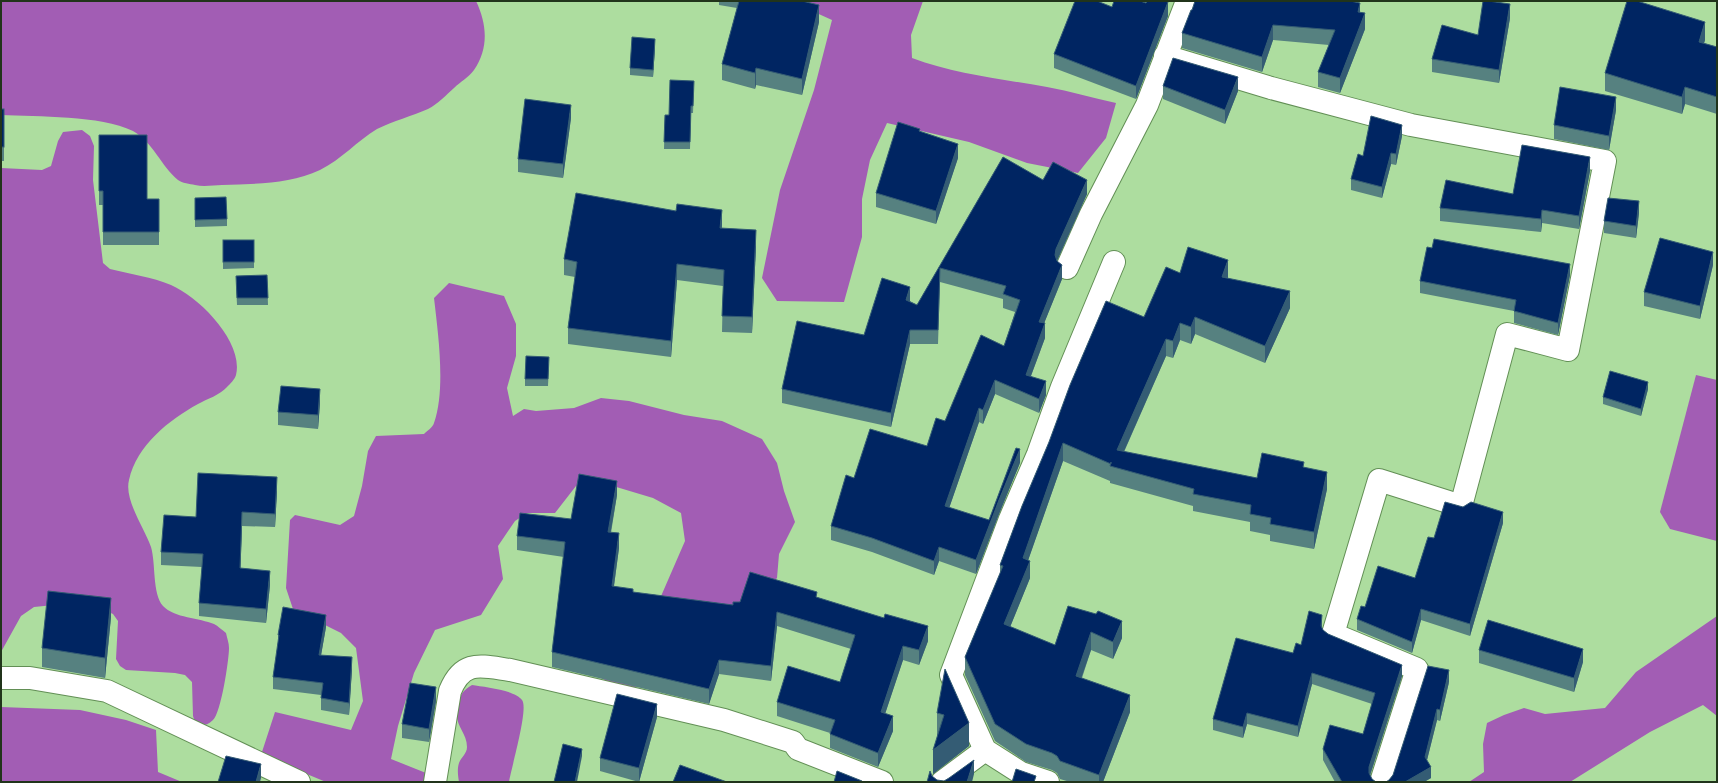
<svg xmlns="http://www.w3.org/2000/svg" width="1718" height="783" viewBox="0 0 1718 783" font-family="Inter,sans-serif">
  <rect width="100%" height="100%" fill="#addd9f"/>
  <!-- water -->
  <g fill="#a25db4">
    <path d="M 1,1 L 476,1 C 487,24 489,48 474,70 C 469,77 460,82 454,88 C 446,95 438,104 428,109 C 412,116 393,121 377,129 C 357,141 342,159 320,170 C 290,184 255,184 222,185 C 214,185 204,187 195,185 C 190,184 182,183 178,180 C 161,166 153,142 133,131 C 100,115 38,117 1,115 Z"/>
    <path d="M 800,1 L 923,1 L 911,35 L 912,58 C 955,74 1002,79 1047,87 C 1070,91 1093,98 1116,103 L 1106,138 L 1078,173 L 1027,163 L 969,142 L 887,123 L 870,160 L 862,199 L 862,237 L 844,302 L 777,301 L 762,278 L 780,190 L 814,90 L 832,20 L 801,6 Z"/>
    <path d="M 82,130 L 90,136 L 94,146 L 93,180 L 103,263 L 110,269 C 130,274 152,277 171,285 C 199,297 244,342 236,375 C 235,379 230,384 227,387 C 220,395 207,399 198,404 C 169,420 137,445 129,480 C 124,500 144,527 151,547 C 156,564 152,593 163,606 C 174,618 200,618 214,624 C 218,626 222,630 226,633 C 227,638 229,643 229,648 C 229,660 221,713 213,720 C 208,725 203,726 196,725 L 193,716 L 192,682 L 185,675 L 175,673 L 126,670 L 120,666 L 116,659 L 118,621 L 113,614 L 102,609 L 54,605 L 34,607 L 21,616 L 1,652 L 1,168 L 42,170 L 51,166 L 58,141 L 63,132 Z"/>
    <path d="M 449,283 L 504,296 L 516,324 L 516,356 L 507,388 L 513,416 L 524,409 L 536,411 L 574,408 L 601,398 L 629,401 L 684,415 L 722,421 L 762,439 L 777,463 L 784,491 L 795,522 L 779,554 L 777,578 L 748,607 L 628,692 L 601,678 L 655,610 L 685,541 L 681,513 L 653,498 L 593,480 L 576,486 L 555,513 L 527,513 L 515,521 L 498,546 L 503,579 L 481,615 L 435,630 L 414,673 L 398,726 L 391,759 L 431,775 L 430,782 L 326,782 L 261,755 L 275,712 L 351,730 L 363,701 L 356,648 L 341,633 L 293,609 L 286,588 L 290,520 L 295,515 L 340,525 L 354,516 L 362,486 L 368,451 L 376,436 L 424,434 C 427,431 433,427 434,423 C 446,389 438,333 434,298 Z"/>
    <path d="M 1696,375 L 1717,380 L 1717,541 L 1670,529 L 1660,512 Z"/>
    <path d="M 1717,616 L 1717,716 L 1703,705 L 1650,732 L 1570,782 L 1469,782 L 1484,772 L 1483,744 L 1487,723 L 1504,715 L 1524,708 L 1545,714 L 1605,708 L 1636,672 Z"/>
    <path d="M 472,685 C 484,687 515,690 522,700 C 529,708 511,769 509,782 L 459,782 C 458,776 457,769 459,763 C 461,757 467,754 467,747 C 467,730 451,725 459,702 C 461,693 464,690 472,685 Z"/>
    <path d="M 1,707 L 80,710 L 126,720 L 156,730 L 158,772 L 182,782 L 1,782 Z"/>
  </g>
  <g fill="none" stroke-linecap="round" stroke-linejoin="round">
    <!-- minor casing -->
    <g stroke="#628f55" stroke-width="24">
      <g id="minor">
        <path d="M 1165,56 L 1271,88 L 1411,125 L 1605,161 L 1568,350 L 1507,334 L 1461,506 L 1379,480 L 1333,634 L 1417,669 L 1381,782"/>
        <path d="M 1067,268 L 1091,214 L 1147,105 L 1187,1"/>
        <path d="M 1,678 L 30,678 L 107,691 L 299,782"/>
        <path d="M 435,782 L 450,691 C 463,659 481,666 510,670 L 724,720 L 793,742 L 798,749 L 882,782"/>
        <path d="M 942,782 L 985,750"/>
        <path d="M 1048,782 L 1021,773 L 985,750 L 951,675 L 1010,519 L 1038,454 L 1062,387 L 1114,262"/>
      </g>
    </g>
    <!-- minor -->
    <use href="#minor" stroke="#fff" stroke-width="22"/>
  </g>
  <!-- wall -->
  <g fill="#568180">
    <path d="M 719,1 L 802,1 L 819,22 L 802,95 L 756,85 L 755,89 L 722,80 L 722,64 L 737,8 L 719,5 Z"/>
    <path d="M 1146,3 L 1168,16 L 1136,99 L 1054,68 L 1054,54 L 1112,7 Z"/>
    <path d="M 1192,10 L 1360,12 L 1365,29 L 1340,93 L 1318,87 L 1318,72 L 1329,45 L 1273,40 L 1262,72 L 1182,48 L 1182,33 Z"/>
    <path d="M 1510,18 L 1499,83 L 1432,72 L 1432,59 Z"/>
    <path d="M 1705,40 L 1704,43 L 1717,47 L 1717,114 L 1685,104 L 1682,114 L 1605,91 L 1605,73 Z"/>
    <path d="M 655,46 L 653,77 L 630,75 L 630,68 Z"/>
    <path d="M 1163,86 L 1238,91 L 1225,124 L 1163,99 Z"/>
    <path d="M 694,88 L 693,113 L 691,113 L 690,149 L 664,149 L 665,115 L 669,115 Z"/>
    <rect x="1" y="109" width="3" height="52"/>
    <path d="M 1616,110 L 1609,150 L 1554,139 L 1554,125 Z"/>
    <path d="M 571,118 L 563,178 L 518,172 L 518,159 Z"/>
    <path d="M 99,135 L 147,199 L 159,199 L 159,245 L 103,245 L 103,205 L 99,205 Z"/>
    <path d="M 1402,136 L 1396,165 L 1391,164 L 1382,198 L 1351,190 L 1351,179 L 1363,156 Z"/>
    <path d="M 1003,157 L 1043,180 L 1087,194 L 1057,261 L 1062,279 L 1044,323 L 1045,338 L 1031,376 L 1046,395 L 1039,413 L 995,394 L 983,424 L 979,422 L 949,508 L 989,520 L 1020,463 L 999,514 L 976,574 L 939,561 L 934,575 L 872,552 L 831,540 L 831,526 L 854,478 L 927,446 L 945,421 L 1004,346 L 1015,312 L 1003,308 L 1003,299 L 940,282 L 938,344 L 910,344 L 891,427 L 782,403 L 782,389 L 864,335 L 910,301 L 917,305 Z"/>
    <path d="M 958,158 L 936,224 L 876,207 L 876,193 Z"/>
    <path d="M 1590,171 L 1579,229 L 1542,223 L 1541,232 L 1440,221 L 1440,208 L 1513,194 Z"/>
    <path d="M 195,198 L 227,219 L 227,226 L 195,227 Z"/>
    <path d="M 1639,213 L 1636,238 L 1604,233 L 1604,221 Z"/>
    <path d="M 722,225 L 722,228 L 756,246 L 752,333 L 722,332 L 723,286 L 677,280 L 671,357 L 568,344 L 568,328 L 575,277 L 564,275 L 564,259 Z"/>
    <path d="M 223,240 L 254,240 L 254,268 L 223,269 Z"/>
    <path d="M 1713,265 L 1700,319 L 1644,306 L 1644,292 Z"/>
    <path d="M 1180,273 L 1228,278 L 1290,308 L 1265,363 L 1195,334 L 1191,344 L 1180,340 L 1173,358 L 1166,356 L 1124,452 L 1257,478 L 1304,467 L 1327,489 L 1314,549 L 1270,541 L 1270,535 L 1250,531 L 1250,522 L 1193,511 L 1193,506 L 1110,483 L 1110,481 L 1063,461 L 1028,560 L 1030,578 L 1010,627 L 1055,645 L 1068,606 L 1122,638 L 1113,659 L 1091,650 L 1082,678 L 1130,712 L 1103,782 L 1070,782 L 1060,779 L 1057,773 L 1052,770 L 1026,762 L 995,741 L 965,675 L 965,657 L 1000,574 L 1000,565 L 1022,506 L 1144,317 Z"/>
    <path d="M 267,275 L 268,305 L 237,305 L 236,283 Z"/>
    <path d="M 1570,275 L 1558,335 L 1514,323 L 1514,311 L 1420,293 L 1420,281 Z"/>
    <path d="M 549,364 L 548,386 L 525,386 L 525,379 Z"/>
    <path d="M 1648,389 L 1641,416 L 1603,404 L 1603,397 Z"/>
    <path d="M 320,403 L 318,429 L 278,425 L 278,412 Z"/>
    <path d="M 277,491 L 275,527 L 242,526 L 240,569 L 270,585 L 266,623 L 199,616 L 199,603 L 202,567 L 161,565 L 161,552 L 196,517 Z"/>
    <path d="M 617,495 L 611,533 L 619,548 L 614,586 L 633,592 L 733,605 L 740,602 L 817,597 L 928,641 L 919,665 L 903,660 L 885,714 L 893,731 L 878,767 L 830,748 L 830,733 L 777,716 L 777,702 L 840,682 L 851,649 L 777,626 L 771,681 L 719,674 L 709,704 L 552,667 L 552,652 L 564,557 L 517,550 L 517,536 L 571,519 Z"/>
    <path d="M 1503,523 L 1470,636 L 1421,620 L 1412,653 L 1357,630 L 1357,619 L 1365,607 L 1415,578 L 1434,538 Z"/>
    <path d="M 111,617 L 105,678 L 42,667 L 42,648 Z"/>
    <path d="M 1322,626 L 1322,628 L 1323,630 L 1328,634 L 1402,676 L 1370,776 L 1372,779 L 1376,782 L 1335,782 L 1323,760 L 1323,749 L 1363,734 L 1372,704 L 1312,684 L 1298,737 L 1247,724 L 1243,738 L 1213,730 L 1213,719 L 1293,653 L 1301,645 Z"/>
    <path d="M 326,627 L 321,655 L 352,669 L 349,715 L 321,710 L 321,695 L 273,689 L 273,677 L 278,643 L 278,635 Z"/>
    <path d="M 1479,650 L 1583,662 L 1574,692 L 1479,663 Z"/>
    <path d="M 1449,682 L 1440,721 L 1437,720 L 1427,760 L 1431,778 L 1424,782 L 1386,782 L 1389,780 L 1393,775 Z"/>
    <path d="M 436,701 L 429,742 L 402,738 L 402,724 Z"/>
    <path d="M 937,713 L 969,723 L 969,746 L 933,774 L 937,737 Z"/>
    <path d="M 657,717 L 639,782 L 600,771 L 600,758 Z"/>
  </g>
  <!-- shaded-wall -->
  <g fill="#345c74">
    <path d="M 1168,2 L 1168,16 L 1136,99 L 1136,86 Z"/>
    <path d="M 1360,3 L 1360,19 L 1358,12 Z"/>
    <path d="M 1510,4 L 1510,18 L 1499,83 L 1499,70 Z"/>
    <path d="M 819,5 L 819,22 L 802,95 L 802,79 Z"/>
    <path d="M 1365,13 L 1365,29 L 1340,93 L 1340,78 Z"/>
    <path d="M 1705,22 L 1705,40 L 1699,59 L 1699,42 Z"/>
    <path d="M 1273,25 L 1273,40 L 1262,72 L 1262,57 Z"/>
    <path d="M 655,39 L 655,46 L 653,77 L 653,70 Z"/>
    <path d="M 756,68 L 756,85 L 755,89 L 755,73 Z"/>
    <path d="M 1238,77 L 1238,91 L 1225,124 L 1225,110 Z"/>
    <path d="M 1685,87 L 1685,104 L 1682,114 L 1682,97 Z"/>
    <path d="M 1616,97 L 1616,110 L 1609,150 L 1609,136 Z"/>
    <path d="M 571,105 L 571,118 L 563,178 L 563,164 Z"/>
    <path d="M 1402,125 L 1402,136 L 1396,165 L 1396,154 Z"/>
    <path d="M 958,144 L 958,158 L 936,224 L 936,211 Z"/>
    <path d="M 1391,153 L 1391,164 L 1382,198 L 1382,187 Z"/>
    <path d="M 1590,157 L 1590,171 L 1579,229 L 1579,216 Z"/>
    <path d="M 1087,180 L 1087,194 L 1056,263 L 1055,255 L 1056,249 Z"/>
    <path d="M 1639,201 L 1639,213 L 1636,238 L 1636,226 Z"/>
    <path d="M 722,210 L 722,225 L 720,244 L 720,228 Z"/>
    <path d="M 1542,210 L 1542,223 L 1541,232 L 1541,219 Z"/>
    <path d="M 756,230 L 756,246 L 752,333 L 752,317 Z"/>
    <path d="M 1713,252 L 1713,265 L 1700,319 L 1700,306 Z"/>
    <path d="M 1228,260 L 1228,278 L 1222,277 Z"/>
    <path d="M 677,264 L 677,280 L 671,357 L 671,341 Z"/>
    <path d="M 1570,264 L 1570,275 L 1558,335 L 1558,323 Z"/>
    <path d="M 1062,265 L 1062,279 L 1039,336 L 1039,322 Z"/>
    <path d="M 910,287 L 910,301 L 906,314 L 906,300 Z"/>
    <path d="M 1290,291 L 1290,308 L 1265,363 L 1265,346 Z"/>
    <path d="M 1195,317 L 1195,334 L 1191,344 L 1191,327 Z"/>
    <path d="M 1045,323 L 1045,338 L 1026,389 L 1026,375 Z"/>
    <path d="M 1180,323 L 1180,340 L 1173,358 L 1173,341 Z"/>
    <path d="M 910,330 L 910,344 L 891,427 L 891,413 Z"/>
    <path d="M 1166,339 L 1166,356 L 1117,467 L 1117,450 Z"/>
    <path d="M 995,380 L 995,394 L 983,424 L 983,410 Z"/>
    <path d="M 1046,381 L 1046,395 L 1039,413 L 1039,399 Z"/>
    <path d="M 1648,382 L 1648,389 L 1641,416 L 1641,409 Z"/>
    <path d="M 320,389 L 320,403 L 318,429 L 318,415 Z"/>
    <path d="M 979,408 L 979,422 L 945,520 L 945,506 Z"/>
    <path d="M 1063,443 L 1063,461 L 1023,575 L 1023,558 Z"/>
    <path d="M 1020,449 L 1020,463 L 999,514 L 976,574 L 976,560 L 999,500 Z"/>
    <path d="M 1327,472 L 1327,489 L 1314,549 L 1314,532 Z"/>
    <path d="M 277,477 L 277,491 L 275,527 L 275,514 Z"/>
    <path d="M 617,481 L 617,495 L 608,547 L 608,532 Z"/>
    <path d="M 242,512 L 242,526 L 240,582 L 240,568 Z"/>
    <path d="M 1503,512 L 1503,523 L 1470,636 L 1470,624 Z"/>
    <path d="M 619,533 L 619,548 L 612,600 L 612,586 Z"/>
    <path d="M 939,547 L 939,561 L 934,575 L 934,561 Z"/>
    <path d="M 1030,561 L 1030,578 L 1004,642 L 1004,624 Z"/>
    <path d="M 270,571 L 270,585 L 266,623 L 266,609 Z"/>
    <path d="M 111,598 L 111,617 L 105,678 L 105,658 Z"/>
    <path d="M 1421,609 L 1421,620 L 1412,653 L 1412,642 Z"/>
    <path d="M 777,612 L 777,626 L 771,681 L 771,666 Z"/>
    <path d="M 326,615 L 326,627 L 319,667 L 319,655 Z"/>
    <path d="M 1322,615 L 1322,626 L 1321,637 L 1321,626 Z"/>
    <path d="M 1122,621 L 1122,638 L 1113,659 L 1113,642 Z"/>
    <path d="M 928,626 L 928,641 L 919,665 L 919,650 Z"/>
    <path d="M 1091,632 L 1091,650 L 1076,693 L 1076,676 Z"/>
    <path d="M 903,646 L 903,660 L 881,726 L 881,712 Z"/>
    <path d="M 1583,649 L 1583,662 L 1574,692 L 1574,678 Z"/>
    <path d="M 352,657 L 352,669 L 349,715 L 349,703 Z"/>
    <path d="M 719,660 L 719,674 L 709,704 L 709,689 Z"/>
    <path d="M 1402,665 L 1402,676 L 1369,778 L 1369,782 L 1369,767 Z"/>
    <path d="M 1449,670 L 1449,682 L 1440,721 L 1440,710 Z"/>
    <path d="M 1312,673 L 1312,684 L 1298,737 L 1298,726 Z"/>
    <path d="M 436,687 L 436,701 L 429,742 L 429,729 Z"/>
    <path d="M 1130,695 L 1130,712 L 1103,782 L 1099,782 L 1099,775 Z"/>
    <path d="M 657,704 L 657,717 L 639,782 L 639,768 Z"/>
    <path d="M 1437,709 L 1437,720 L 1425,768 L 1425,757 Z"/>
    <path d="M 1247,713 L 1247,724 L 1243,738 L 1243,727 Z"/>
    <path d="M 893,716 L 893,731 L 878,767 L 878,753 Z"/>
    <path d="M 969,723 L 969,746 L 933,774 L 933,750 Z"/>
    <path d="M 582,749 L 582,756 L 577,782 L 575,782 Z"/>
    <path d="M 974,760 L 974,774 L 972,782 L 967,782 Z"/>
    <path d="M 261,764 L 261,778 L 260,782 L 256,782 Z"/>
    <path d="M 1431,767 L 1431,778 L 1424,782 L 1405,782 Z"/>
  </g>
  <!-- building -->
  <g fill="#002562" stroke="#345c74">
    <path d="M 739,1 L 802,1 L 819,5 L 802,79 L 756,68 L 755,73 L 722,64 Z"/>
    <path d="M 1075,1 L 1097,1 L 1112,7 L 1114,1 L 1140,1 L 1146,3 L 1147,1 L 1164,1 L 1168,2 L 1136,86 L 1054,54 Z"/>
    <path d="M 1195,1 L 1350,1 L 1360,3 L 1358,12 L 1365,13 L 1340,78 L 1318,72 L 1335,30 L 1273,25 L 1262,57 L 1182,33 L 1191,10 L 1192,10 Z"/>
    <path d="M 1483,1 L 1488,1 L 1510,4 L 1499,70 L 1432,59 L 1442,25 L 1478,35 Z"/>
    <path d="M 1627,1 L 1637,1 L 1705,22 L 1699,42 L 1717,47 L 1717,97 L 1685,87 L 1682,97 L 1605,73 Z"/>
    <path d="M 632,37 L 655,39 L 653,70 L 630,68 Z"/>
    <path d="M 1173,58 L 1238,77 L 1225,110 L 1163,86 Z"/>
    <path d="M 670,80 L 694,81 L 693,106 L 691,106 L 690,142 L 664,142 L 665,115 L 669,115 Z"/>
    <path d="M 1560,87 L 1616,97 L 1609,136 L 1554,125 Z"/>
    <path d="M 525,99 L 571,105 L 563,164 L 518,159 Z"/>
    <rect x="1" y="109" width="3" height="38"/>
    <path d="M 1371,116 L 1402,125 L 1396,154 L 1391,153 L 1382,187 L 1351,179 L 1358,154 L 1363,156 Z"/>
    <path d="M 898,122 L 920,129 L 919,131 L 958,144 L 936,211 L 876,193 Z"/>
    <path d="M 99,135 L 147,135 L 147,199 L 159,199 L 159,232 L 103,232 L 103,191 L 99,191 Z"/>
    <path d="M 1522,145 L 1590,157 L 1579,216 L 1542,210 L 1541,219 L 1440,208 L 1446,180 L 1513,194 Z"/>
    <path d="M 1003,157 L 1043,180 L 1053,162 L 1087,180 L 1056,249 L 1055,255 L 1057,261 L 1062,265 L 1039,322 L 1045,323 L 1026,375 L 1046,381 L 1039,399 L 995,380 L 983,410 L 979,408 L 945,506 L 989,520 L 1016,448 L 1020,449 L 999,500 L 976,560 L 939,547 L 934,561 L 872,538 L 831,526 L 846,475 L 854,478 L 870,429 L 927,446 L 936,418 L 945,421 L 981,335 L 1004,346 L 1020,300 L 1003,294 L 1006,286 L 940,268 L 938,330 L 910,330 L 891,413 L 782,389 L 797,321 L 864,335 L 882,278 L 910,287 L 906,300 L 917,305 Z"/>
    <path d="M 576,193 L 676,211 L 677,204 L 722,210 L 720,228 L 756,230 L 752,317 L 722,316 L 724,270 L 677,264 L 671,341 L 568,328 L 577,262 L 564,259 Z"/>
    <path d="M 226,197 L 227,219 L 195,220 L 195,198 Z"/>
    <path d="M 1608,198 L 1639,201 L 1636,226 L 1604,221 Z"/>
    <path d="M 1660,238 L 1713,252 L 1700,306 L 1644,292 Z"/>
    <path d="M 1434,239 L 1570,264 L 1558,323 L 1514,311 L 1516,300 L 1420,281 L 1427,247 L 1432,248 Z"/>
    <rect x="223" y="240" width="31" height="22"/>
    <path d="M 1188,247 L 1228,260 L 1222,277 L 1290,291 L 1265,346 L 1195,317 L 1191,327 L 1180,323 L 1173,341 L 1166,339 L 1117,450 L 1257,478 L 1262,453 L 1304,462 L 1303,467 L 1327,472 L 1314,532 L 1270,524 L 1271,518 L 1250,514 L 1251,505 L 1193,494 L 1194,489 L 1110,466 L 1111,462 L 1111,464 L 1063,443 L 1023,558 L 1030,561 L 1004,624 L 1055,645 L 1068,606 L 1096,614 L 1098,611 L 1122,621 L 1113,642 L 1091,632 L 1076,676 L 1130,695 L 1099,775 L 1060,761 L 1057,756 L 1052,753 L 1026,744 L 995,724 L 965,657 L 1003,566 L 1000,565 L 1022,506 L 1049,442 L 1070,385 L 1106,301 L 1144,317 L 1166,267 L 1180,273 Z"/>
    <path d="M 267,275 L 268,298 L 237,298 L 236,276 Z"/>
    <path d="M 526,356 L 549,357 L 548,379 L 525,379 Z"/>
    <path d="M 1610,371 L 1648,382 L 1641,409 L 1603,397 Z"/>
    <path d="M 281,386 L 320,389 L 318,415 L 278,412 Z"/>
    <path d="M 198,473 L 277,477 L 275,514 L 242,512 L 240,568 L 270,571 L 266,609 L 199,603 L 203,554 L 161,552 L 164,515 L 196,517 Z"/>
    <path d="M 579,474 L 617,481 L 608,532 L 619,533 L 612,586 L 633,589 L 633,592 L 733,605 L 733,602 L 740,602 L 750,572 L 817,592 L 816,597 L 884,618 L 885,614 L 928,626 L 919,650 L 903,646 L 881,712 L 893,716 L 878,753 L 830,734 L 835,720 L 777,702 L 788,666 L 840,682 L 855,635 L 777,612 L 771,666 L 719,660 L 709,689 L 552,652 L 565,542 L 517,536 L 520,513 L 571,519 Z"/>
    <path d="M 1445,502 L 1463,507 L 1471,502 L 1503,512 L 1470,624 L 1421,609 L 1412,642 L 1357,619 L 1361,606 L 1365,607 L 1378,566 L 1415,578 L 1428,537 L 1434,538 Z"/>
    <path d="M 48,591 L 111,598 L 105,658 L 42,648 Z"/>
    <path d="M 283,607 L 326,615 L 319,655 L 352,657 L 349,703 L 321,698 L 323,683 L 273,677 L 279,635 L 278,635 Z"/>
    <path d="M 1309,611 L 1322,615 L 1321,626 L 1323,630 L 1328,634 L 1402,665 L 1369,767 L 1369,773 L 1372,779 L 1376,782 L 1342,782 L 1323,749 L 1330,725 L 1363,734 L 1375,693 L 1312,673 L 1298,726 L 1247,713 L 1243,727 L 1213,719 L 1236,638 L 1293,653 L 1296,643 L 1301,645 Z"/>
    <path d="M 1488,620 L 1583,649 L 1574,678 L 1479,650 Z"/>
    <path d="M 1428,666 L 1449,670 L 1440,710 L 1437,709 L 1425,757 L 1431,767 L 1405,782 L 1386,782 L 1389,780 L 1393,775 Z"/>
    <path d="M 945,669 L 969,723 L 933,750 L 944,715 L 937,713 Z"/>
    <path d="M 410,683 L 436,687 L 429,729 L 402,724 Z"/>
    <path d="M 617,694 L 657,704 L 639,768 L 600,758 Z"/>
    <path d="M 563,744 L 582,749 L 575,782 L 554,782 Z"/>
    <path d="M 226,756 L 261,764 L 256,782 L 218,782 Z"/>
    <path d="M 974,760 L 967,782 L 927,782 L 930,771 L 932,776 L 937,780 L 944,781 L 949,778 Z"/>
    <path d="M 680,765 L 727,782 L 673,782 Z"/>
    <path d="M 1016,769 L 1036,776 L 1034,782 L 1012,782 Z"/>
    <path d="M 837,771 L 862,781 L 862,782 L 834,782 Z"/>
  </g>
  <!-- border -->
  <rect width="1718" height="783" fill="none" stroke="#21341b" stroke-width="4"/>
</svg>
